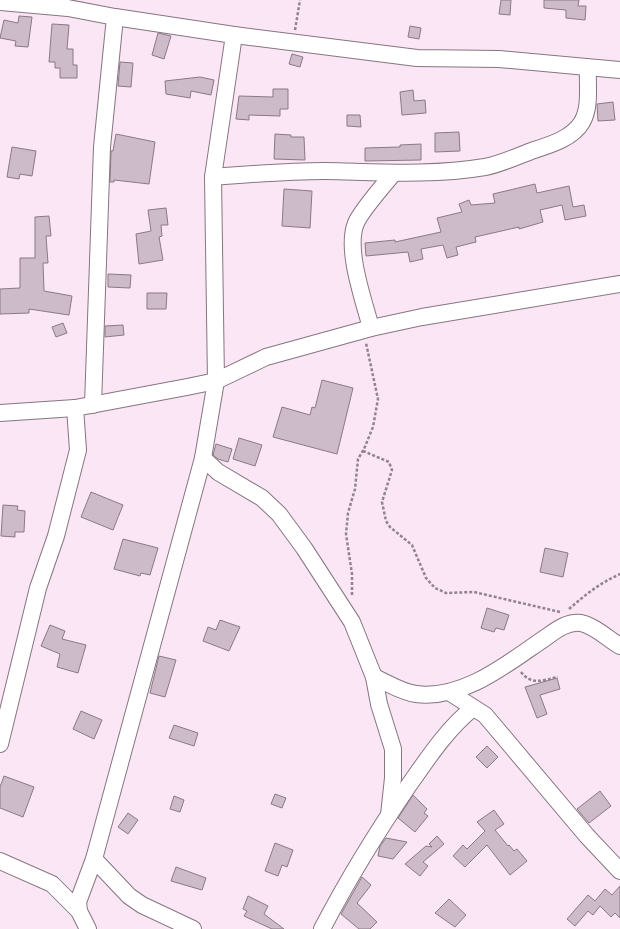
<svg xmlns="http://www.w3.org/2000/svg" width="620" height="929" viewBox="0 0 620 929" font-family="'Space Grotesk',sans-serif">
  <rect width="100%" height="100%" fill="#fae6f4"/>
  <!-- building -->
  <g fill="#cebbc9" stroke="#8b7986">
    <path d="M 501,0 L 511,0 L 510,15 L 499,14 Z"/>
    <path d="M 544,0 L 579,0 L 578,6 L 586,6 L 585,20 L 566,18 L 566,10 L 544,8 Z"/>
    <path d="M 19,16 L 32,17 L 28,47 L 15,46 L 16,41 L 0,38 L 4,20 L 18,23 Z"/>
    <path d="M 52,24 L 69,25 L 67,49 L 73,49 L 73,65 L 77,65 L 77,78 L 60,78 L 60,68 L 55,68 L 55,62 L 49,62 Z"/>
    <path d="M 410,26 L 421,28 L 419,39 L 408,37 Z"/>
    <path d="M 158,33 L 171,36 L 164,59 L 152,55 Z"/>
    <path d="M 292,54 L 303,57 L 300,67 L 289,64 Z"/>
    <path d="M 120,62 L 133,63 L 131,87 L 118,86 Z"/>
    <path d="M 200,77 L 214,80 L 211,95 L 191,91 L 190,98 L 166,94 L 165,81 Z"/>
    <path d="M 273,89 L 288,89 L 288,109 L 280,109 L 280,116 L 249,115 L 249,120 L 236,119 L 239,96 L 273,97 Z"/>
    <path d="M 413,90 L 414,101 L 425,100 L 426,113 L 402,115 L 400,92 Z"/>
    <path d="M 613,102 L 615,120 L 598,121 L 597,104 Z"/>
    <path d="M 347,115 L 360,115 L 361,127 L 347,126 Z"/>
    <path d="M 459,132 L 460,151 L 435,152 L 435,133 Z"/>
    <path d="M 116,134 L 155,142 L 149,184 L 114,180 L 114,182 L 110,182 L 111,151 L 113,151 Z"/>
    <path d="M 275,134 L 291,135 L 291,137 L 304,137 L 305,160 L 274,159 Z"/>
    <path d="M 421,144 L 421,160 L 365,161 L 365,148 L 400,147 L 400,145 Z"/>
    <path d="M 12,147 L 36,151 L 32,176 L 20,174 L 19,179 L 7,177 Z"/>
    <path d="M 535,184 L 537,193 L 569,186 L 573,207 L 584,205 L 586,216 L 565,220 L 562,205 L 540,210 L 543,222 L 519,229 L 519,227 L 475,237 L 476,242 L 456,247 L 458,255 L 447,258 L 443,245 L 421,249 L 423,259 L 410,262 L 408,252 L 366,256 L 365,243 L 395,240 L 395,242 L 441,232 L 437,218 L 462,212 L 459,204 L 469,200 L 471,205 L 495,203 L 493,194 Z"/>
    <path d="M 284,189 L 312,191 L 310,228 L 282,226 Z"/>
    <path d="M 166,208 L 168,225 L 161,225 L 162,236 L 159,237 L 163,260 L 139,264 L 136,234 L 151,231 L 148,210 Z"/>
    <path d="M 49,216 L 51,236 L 46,236 L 48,263 L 43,263 L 44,291 L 72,296 L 69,315 L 29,309 L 29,313 L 0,314 L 0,289 L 20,288 L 20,258 L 35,258 L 35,217 Z"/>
    <path d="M 108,274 L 131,275 L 130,288 L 108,287 Z"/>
    <path d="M 147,293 L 167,293 L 166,309 L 147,309 Z"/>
    <path d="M 63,323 L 67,333 L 56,337 L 52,327 Z"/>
    <path d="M 123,325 L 124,335 L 105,337 L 105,326 Z"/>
    <path d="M 322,380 L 353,388 L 337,454 L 273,437 L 282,407 L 310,415 L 312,407 L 315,408 Z"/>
    <path d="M 239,438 L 262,445 L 255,466 L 233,459 Z"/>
    <path d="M 216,444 L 232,449 L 228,462 L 218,459 L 213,455 Z"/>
    <path d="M 91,492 L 123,505 L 113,530 L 81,517 Z"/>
    <path d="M 3,505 L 18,506 L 17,510 L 25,511 L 24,532 L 15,532 L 15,537 L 1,536 Z"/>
    <path d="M 123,539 L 158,548 L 150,575 L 141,573 L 140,576 L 114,569 Z"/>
    <path d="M 545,548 L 568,553 L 563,577 L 540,572 Z"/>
    <path d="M 487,608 L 509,615 L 504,630 L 496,628 L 494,632 L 481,628 Z"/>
    <path d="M 220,620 L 240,627 L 229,651 L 203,641 L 208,627 L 216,630 Z"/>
    <path d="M 50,625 L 65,631 L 62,639 L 86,645 L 78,673 L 57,667 L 60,654 L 41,646 Z"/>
    <path d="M 159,656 L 176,660 L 165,697 L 150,693 Z"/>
    <path d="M 557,678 L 560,689 L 540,695 L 547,714 L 537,718 L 525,687 Z"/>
    <path d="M 81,711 L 102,720 L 94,739 L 73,729 Z"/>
    <path d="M 174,725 L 198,733 L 194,746 L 169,738 Z"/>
    <path d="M 487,746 L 498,757 L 487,768 L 476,757 Z"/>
    <path d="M 4,776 L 34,787 L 23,817 L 0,808 L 0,787 Z"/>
    <path d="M 600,791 L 611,806 L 589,823 L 577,809 Z"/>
    <path d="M 275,794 L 286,798 L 282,808 L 271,804 Z"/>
    <path d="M 413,795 L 427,809 L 424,813 L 428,816 L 415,832 L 398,818 Z"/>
    <path d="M 174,796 L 184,800 L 180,812 L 170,809 Z"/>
    <path d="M 494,810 L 504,824 L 495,830 L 508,846 L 509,845 L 514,851 L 517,849 L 527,861 L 510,875 L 487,845 L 465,867 L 453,856 L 463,845 L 467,849 L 485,831 L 477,822 Z"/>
    <path d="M 128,813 L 138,820 L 128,834 L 118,827 Z"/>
    <path d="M 437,836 L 444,844 L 423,862 L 428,866 L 420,876 L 405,864 L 426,846 L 432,847 L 429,844 Z"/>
    <path d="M 386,838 L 407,842 L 393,859 L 378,856 L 380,846 Z"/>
    <path d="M 275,843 L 293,850 L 287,867 L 282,865 L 278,876 L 265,871 Z"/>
    <path d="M 176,867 L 206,878 L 202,890 L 171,881 Z"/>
    <path d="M 362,877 L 371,885 L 357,903 L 377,922 L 370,929 L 359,929 L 341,914 Z"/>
    <path d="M 620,886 L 620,918 L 615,913 L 611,917 L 600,906 L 593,915 L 588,911 L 575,926 L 567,919 L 588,895 L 595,901 L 605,889 L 612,895 Z"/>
    <path d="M 248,896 L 268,906 L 264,914 L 284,929 L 272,929 L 244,916 L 247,911 L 243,909 Z"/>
    <path d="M 449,899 L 466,915 L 455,927 L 435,913 Z"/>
  </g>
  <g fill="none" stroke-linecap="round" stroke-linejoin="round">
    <!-- minor casing -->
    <g stroke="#877582" stroke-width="18">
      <g id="minor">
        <path d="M 0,2 L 68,8 L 115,17 L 234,35 L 417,58 L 499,59 L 620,70"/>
        <path d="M 213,177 C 250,174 287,171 325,171 C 378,172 431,176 485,167 C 501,164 518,156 534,150 C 550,145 573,138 582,122 C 591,107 587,84 588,68"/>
        <path d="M 371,328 C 364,301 345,249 356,223 C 361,211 383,186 393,174"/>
        <path d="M 93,405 L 102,147 L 115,17"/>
        <path d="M 0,413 L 75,408 L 187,387 L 216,381 L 266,357 L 371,328 L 422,317 L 620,284"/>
        <path d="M 203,458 L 218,472 L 262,498 L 279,514 L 304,548 L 352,622 L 374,677 L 379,704 L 393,749 L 393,778 L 389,815"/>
        <path d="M 374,677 C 388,683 401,692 416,694 C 464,700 508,663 545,638 C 555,631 567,621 581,623 C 595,626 608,639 620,646"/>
        <path d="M 449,692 L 485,715 L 587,836 L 620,871"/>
        <path d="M 0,744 L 38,588 L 56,536 L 78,450 L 75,408"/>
        <path d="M 94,859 L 129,896 L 142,905 L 193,929"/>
        <path d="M 0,861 L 52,884 L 79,911"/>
        <path d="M 88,929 L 79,911 L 78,902 L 94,859 L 203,458 L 216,381 L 213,177 L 234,35"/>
        <path d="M 322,929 C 348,879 377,832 409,785 C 428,758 447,729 473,708"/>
      </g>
    </g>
    <!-- path -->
    <g stroke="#92848e" stroke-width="2.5" stroke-dasharray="3 2" stroke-linecap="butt">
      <path d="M 295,30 L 300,0"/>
      <path d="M 363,451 L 389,462 L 392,470 L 382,502 L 386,521 L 390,527 L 412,545 L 426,578 L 435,588 L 446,593 L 474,592 L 560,612"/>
      <path d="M 352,595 L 352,574 L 346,534 L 348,513 L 355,489 L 358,459 L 364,449 L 373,427 L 378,399 L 366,343"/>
      <path d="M 569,609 C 585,595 600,583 620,574"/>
      <path d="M 521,672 C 532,686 543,680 558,677"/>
    </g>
    <!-- minor -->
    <use href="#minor" stroke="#fff" stroke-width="16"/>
  </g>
</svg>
